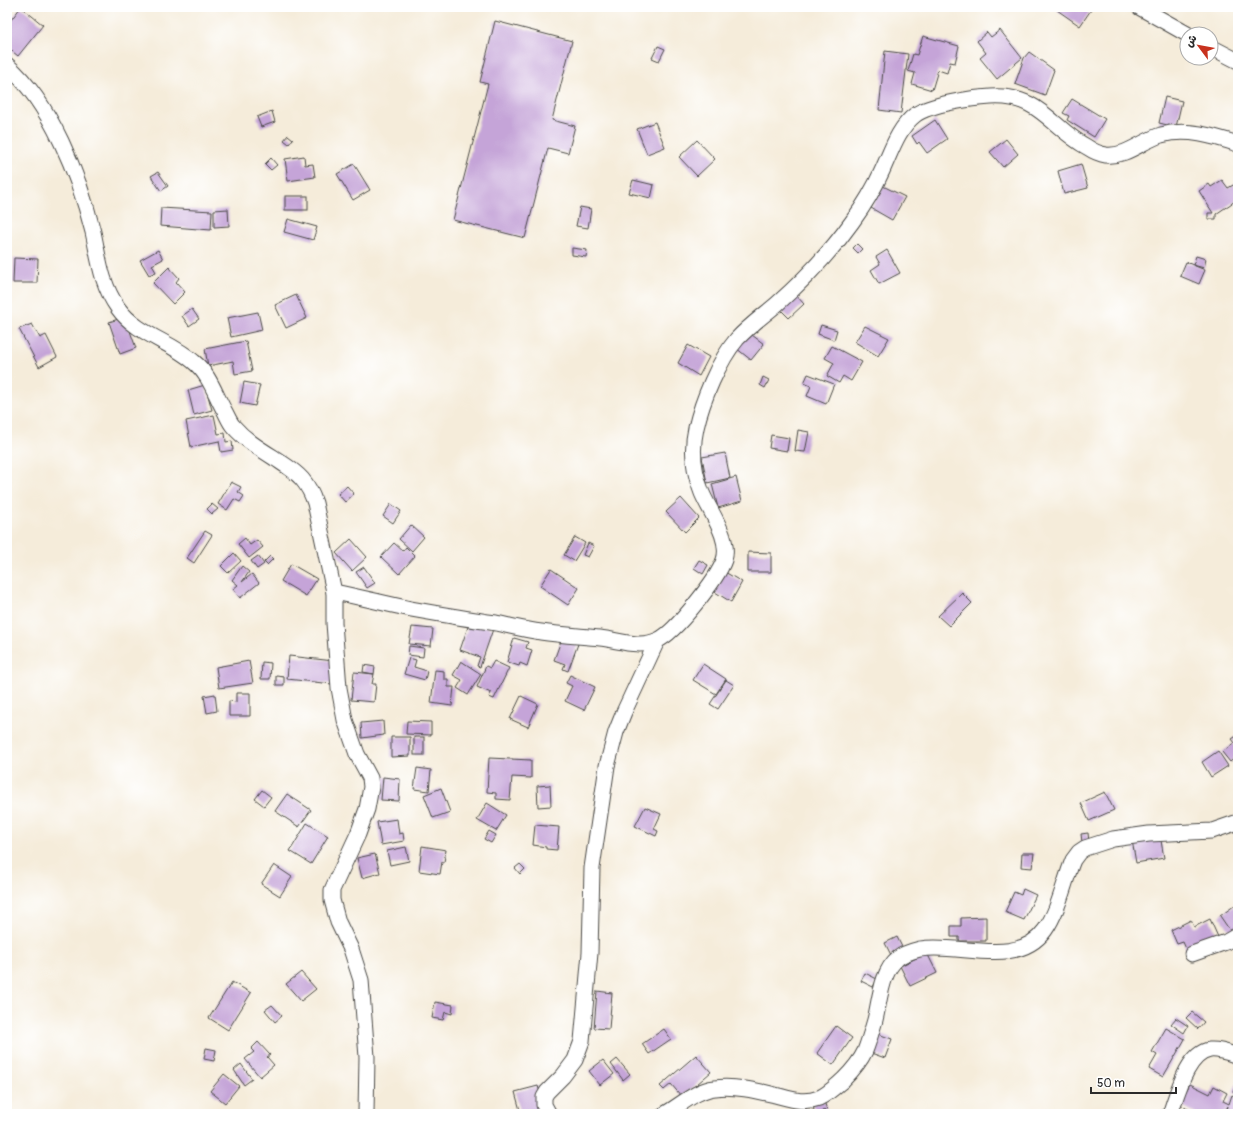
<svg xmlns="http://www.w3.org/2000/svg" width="1245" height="1121" viewBox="0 0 1245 1121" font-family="Pangolin,'Playpen Sans Arabic',sans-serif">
  <rect width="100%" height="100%" fill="#fff"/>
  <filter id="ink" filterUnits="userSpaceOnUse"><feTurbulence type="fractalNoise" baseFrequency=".025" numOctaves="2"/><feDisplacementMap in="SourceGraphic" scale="8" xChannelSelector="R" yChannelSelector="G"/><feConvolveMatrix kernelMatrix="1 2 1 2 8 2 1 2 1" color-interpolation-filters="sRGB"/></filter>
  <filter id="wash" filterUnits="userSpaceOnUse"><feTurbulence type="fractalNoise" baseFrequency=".012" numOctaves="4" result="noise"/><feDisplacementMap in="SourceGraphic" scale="16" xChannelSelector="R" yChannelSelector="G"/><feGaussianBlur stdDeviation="0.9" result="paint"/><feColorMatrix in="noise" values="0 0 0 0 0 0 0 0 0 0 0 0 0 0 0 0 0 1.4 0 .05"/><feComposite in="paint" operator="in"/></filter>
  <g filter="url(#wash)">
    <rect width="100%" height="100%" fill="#f5ecda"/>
    <g id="blocks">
      <!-- building -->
      <g fill="#c5a4d8">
        <path d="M 21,7 L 43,25 L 18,56 L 7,47 L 7,25 Z"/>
        <path d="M 1059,7 L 1093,7 L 1080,26 L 1057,10 Z"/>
        <path d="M 495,21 L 572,41 L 552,120 L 575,126 L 568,153 L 548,148 L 525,238 L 453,220 L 488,84 L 480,82 Z"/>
        <path d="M 1000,30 L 1022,58 L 997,79 L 980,58 L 986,53 L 977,41 L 987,32 L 991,37 Z"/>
        <path d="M 923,36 L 959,46 L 955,63 L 950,62 L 947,73 L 938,70 L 932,90 L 912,84 L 915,73 L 908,71 L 913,54 L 917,55 Z"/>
        <path d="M 658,46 L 665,49 L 659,61 L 652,58 Z"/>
        <path d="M 885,51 L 908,54 L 901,113 L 879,110 Z"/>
        <path d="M 1029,52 L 1054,70 L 1045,95 L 1015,84 L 1024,58 Z"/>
        <path d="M 1165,97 L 1182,101 L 1176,127 L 1159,123 Z"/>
        <path d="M 1072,99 L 1105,119 L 1094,137 L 1067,120 L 1069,116 L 1063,113 Z"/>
        <path d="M 272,111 L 275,122 L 261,127 L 257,117 Z"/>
        <path d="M 935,120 L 947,139 L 927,153 L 919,142 L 917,144 L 912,136 Z"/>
        <path d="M 655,122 L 665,147 L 647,154 L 637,129 Z"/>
        <path d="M 288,135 L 293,139 L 289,144 L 284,140 Z"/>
        <path d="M 1006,139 L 1018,154 L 1003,167 L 990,152 Z"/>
        <path d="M 697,140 L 715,159 L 697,176 L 679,157 Z"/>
        <path d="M 304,156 L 305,165 L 313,164 L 315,177 L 288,181 L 285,159 Z"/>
        <path d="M 271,158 L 277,165 L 271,170 L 265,164 Z"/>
        <path d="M 354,164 L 370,190 L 353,200 L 337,174 Z"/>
        <path d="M 1081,164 L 1088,188 L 1064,194 L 1058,171 Z"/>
        <path d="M 158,172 L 168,186 L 161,191 L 151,176 Z"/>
        <path d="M 633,180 L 654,185 L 651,198 L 629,193 Z"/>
        <path d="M 1222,180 L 1228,188 L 1235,184 L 1238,189 L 1238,199 L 1216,214 L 1216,219 L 1208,219 L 1208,213 L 1213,213 L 1199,191 L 1209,184 L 1211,187 Z"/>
        <path d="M 883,186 L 905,197 L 892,220 L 871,208 Z"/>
        <rect x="285" y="196" width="23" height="14"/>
        <path d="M 580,207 L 591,209 L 588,228 L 576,226 Z"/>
        <path d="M 161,208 L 212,211 L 211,230 L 160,226 Z"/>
        <path d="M 228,209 L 229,226 L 214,227 L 214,210 Z"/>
        <path d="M 288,219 L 317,227 L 313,240 L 284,232 Z"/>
        <path d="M 857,244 L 862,249 L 858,253 L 853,248 Z"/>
        <path d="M 572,248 L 587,250 L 586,257 L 572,255 Z"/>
        <path d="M 158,250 L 163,259 L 152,265 L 156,272 L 149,275 L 140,260 Z"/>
        <path d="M 887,250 L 900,273 L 879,284 L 871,270 L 880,264 L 876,257 Z"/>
        <path d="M 1196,256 L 1206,259 L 1204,268 L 1193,265 Z"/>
        <path d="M 14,258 L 38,259 L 37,283 L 13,283 Z"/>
        <path d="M 1186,262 L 1205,270 L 1199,284 L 1180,276 Z"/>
        <path d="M 169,267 L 179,278 L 176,282 L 185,292 L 173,304 L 153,283 Z"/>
        <path d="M 795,294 L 804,304 L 789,318 L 780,309 Z"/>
        <path d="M 296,295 L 307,318 L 286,328 L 275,305 Z"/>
        <path d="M 192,309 L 199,319 L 189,326 L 182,316 Z"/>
        <path d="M 258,312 L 262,330 L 231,337 L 227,318 Z"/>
        <path d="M 125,317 L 136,348 L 120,354 L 109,322 Z"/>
        <path d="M 32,324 L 40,338 L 46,335 L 57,357 L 39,367 L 19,329 Z"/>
        <path d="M 821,325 L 837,330 L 834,340 L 818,334 Z"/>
        <path d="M 865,326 L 889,338 L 878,356 L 855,342 Z"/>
        <path d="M 748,332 L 764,344 L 751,360 L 736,348 Z"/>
        <path d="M 246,341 L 252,371 L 235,374 L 233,361 L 208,366 L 205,349 Z"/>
        <path d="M 688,345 L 709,357 L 699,376 L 678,363 Z"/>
        <path d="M 832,346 L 862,362 L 851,381 L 843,376 L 839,383 L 827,376 L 834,363 L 825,358 Z"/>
        <path d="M 808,374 L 834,384 L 826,404 L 807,396 L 811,386 L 804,383 Z"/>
        <path d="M 763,377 L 769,380 L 765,388 L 760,385 Z"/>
        <path d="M 244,382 L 260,385 L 255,406 L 240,403 Z"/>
        <path d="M 205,385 L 212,410 L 194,415 L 188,390 Z"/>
        <path d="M 214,415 L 218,434 L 225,433 L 226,442 L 232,441 L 233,450 L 221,452 L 219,441 L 191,447 L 186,421 Z"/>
        <path d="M 798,430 L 809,432 L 805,452 L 795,451 Z"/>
        <path d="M 771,435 L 789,438 L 787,451 L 769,448 Z"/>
        <path d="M 725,453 L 730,478 L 707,483 L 702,457 Z"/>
        <path d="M 736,477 L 742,501 L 718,508 L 712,484 Z"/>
        <path d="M 231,482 L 241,487 L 238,492 L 244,496 L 240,502 L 234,499 L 227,510 L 218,504 Z"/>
        <path d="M 347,486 L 354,494 L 345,502 L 338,494 Z"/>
        <path d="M 681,498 L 699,518 L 685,532 L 666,512 Z"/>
        <path d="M 212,504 L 218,509 L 212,514 L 207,509 Z"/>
        <path d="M 391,504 L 401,511 L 393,523 L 383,516 Z"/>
        <path d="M 411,525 L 424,537 L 412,551 L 399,539 Z"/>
        <path d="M 205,531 L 212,535 L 194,563 L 187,558 Z"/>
        <path d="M 575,537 L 585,543 L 574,561 L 564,555 Z"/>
        <path d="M 245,538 L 250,545 L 257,540 L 263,547 L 249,558 L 238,544 Z"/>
        <path d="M 351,539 L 367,557 L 352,571 L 336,553 Z"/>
        <path d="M 394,543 L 403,551 L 406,547 L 415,556 L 399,574 L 381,557 Z"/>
        <path d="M 588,543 L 594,546 L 588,557 L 583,555 Z"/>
        <path d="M 748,552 L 771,553 L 771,572 L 748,572 Z"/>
        <path d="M 234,553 L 241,561 L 228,573 L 221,566 Z"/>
        <path d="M 258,556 L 264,564 L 257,569 L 251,561 Z"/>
        <path d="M 270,556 L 273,559 L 267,565 L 264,562 Z"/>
        <path d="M 699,560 L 708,565 L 703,574 L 694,568 Z"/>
        <path d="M 291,564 L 317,579 L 306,596 L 281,581 Z"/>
        <path d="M 242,566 L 249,572 L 242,582 L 252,574 L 259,583 L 240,598 L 233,589 L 238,585 L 232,580 Z"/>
        <path d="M 364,567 L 375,583 L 367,588 L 356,572 Z"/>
        <path d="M 551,569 L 579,588 L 568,605 L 540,586 Z"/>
        <path d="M 723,571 L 742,582 L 731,602 L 715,592 L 720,582 Z"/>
        <path d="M 962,593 L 972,603 L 949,626 L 938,616 Z"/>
        <path d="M 470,621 L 493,629 L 480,667 L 477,666 L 480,657 L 460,650 Z"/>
        <path d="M 412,627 L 433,629 L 431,646 L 409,644 Z"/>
        <path d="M 514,638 L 528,642 L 526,648 L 532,650 L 527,666 L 520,663 L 519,666 L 507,662 Z"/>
        <path d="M 562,638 L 578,644 L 568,671 L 563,669 L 565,664 L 554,660 Z"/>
        <path d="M 409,646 L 424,648 L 423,657 L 408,655 Z"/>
        <path d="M 289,656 L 334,661 L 332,684 L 287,679 Z"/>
        <path d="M 409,658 L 416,660 L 414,667 L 427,671 L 425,680 L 404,674 Z"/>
        <path d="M 249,661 L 253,683 L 219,688 L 216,667 Z"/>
        <path d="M 461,661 L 481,674 L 468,695 L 457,688 L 462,680 L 453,675 Z"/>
        <path d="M 494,661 L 509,668 L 494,699 L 489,697 L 491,693 L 477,687 L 486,666 L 490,668 Z"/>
        <path d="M 262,662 L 271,663 L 270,679 L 261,679 Z"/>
        <path d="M 703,664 L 726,679 L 716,694 L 693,680 Z"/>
        <path d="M 364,665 L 375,667 L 374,674 L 363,672 Z"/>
        <path d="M 435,670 L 444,671 L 444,679 L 448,679 L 448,687 L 454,687 L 452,706 L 431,703 Z"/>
        <path d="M 354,672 L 374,674 L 372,684 L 376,684 L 374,702 L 351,700 Z"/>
        <path d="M 570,675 L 595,687 L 584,710 L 565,701 L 572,686 L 566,683 Z"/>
        <path d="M 276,676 L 284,677 L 284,685 L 276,685 Z"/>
        <path d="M 726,680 L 734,685 L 718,709 L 710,704 Z"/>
        <path d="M 236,693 L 250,693 L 250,716 L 229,716 L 229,701 L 236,702 Z"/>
        <path d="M 215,694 L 217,711 L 207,713 L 204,696 Z"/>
        <path d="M 521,696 L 538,704 L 528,727 L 510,719 Z"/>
        <path d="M 383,721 L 384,735 L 362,738 L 361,723 Z"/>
        <path d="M 407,721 L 431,722 L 431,735 L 406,734 Z"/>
        <path d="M 1238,735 L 1238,755 L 1230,762 L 1222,752 L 1235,743 L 1232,739 Z"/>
        <path d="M 391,737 L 410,737 L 410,756 L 391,757 Z"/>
        <rect x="414" y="737" width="10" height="18"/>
        <path d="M 1218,751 L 1228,766 L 1211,777 L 1202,762 Z"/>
        <path d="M 489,758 L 531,760 L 531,778 L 512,777 L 510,800 L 496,799 L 496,793 L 487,792 Z"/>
        <path d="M 417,768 L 431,770 L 429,791 L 414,789 Z"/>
        <path d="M 383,777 L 400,779 L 399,801 L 381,800 Z"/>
        <path d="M 550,785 L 551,806 L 538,807 L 537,786 Z"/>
        <path d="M 441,788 L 450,812 L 433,818 L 424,795 Z"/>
        <path d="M 262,790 L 271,797 L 264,806 L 255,799 Z"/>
        <path d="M 1105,792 L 1114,810 L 1089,821 L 1081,803 Z"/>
        <path d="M 287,794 L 311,810 L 299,827 L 275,811 Z"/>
        <path d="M 487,803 L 506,815 L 496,831 L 477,820 Z"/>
        <path d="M 645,807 L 661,814 L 654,829 L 658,831 L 656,836 L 635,826 Z"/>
        <path d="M 397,819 L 399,834 L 403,833 L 404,841 L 381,845 L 377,822 Z"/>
        <path d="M 307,823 L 328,836 L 311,864 L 290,851 Z"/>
        <path d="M 535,825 L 559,827 L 557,850 L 546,849 L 546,847 L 533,845 Z"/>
        <path d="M 489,831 L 496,835 L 491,843 L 484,839 Z"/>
        <path d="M 1088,833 L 1089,842 L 1082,842 L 1081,834 Z"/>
        <path d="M 1160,835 L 1164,858 L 1136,863 L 1132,840 Z"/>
        <path d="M 422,846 L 446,850 L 444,862 L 442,862 L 440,874 L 419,871 Z"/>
        <path d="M 406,847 L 409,861 L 390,865 L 387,851 Z"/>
        <path d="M 1022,853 L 1034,853 L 1032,868 L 1021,867 Z"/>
        <path d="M 375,854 L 380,873 L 362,878 L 357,858 Z"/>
        <path d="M 520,864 L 525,869 L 520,874 L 515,868 Z"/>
        <path d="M 274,865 L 292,877 L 280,896 L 261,884 Z"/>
        <path d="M 1023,889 L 1036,895 L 1024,920 L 1005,912 L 1014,892 L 1021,895 Z"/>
        <path d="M 1238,903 L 1238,931 L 1233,935 L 1220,916 Z"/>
        <path d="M 986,917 L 986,941 L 959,941 L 959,937 L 951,937 L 951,926 L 961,926 L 961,918 Z"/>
        <path d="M 1210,919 L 1218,937 L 1187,951 L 1183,942 L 1177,944 L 1171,930 L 1191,920 L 1194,927 Z"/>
        <path d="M 897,937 L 903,949 L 891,955 L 885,943 Z"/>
        <path d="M 927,953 L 937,973 L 910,986 L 900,966 Z"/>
        <path d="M 301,972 L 316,989 L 301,1001 L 286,984 Z"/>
        <path d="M 865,973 L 877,979 L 873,987 L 861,981 Z"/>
        <path d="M 232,982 L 251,993 L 228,1030 L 209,1018 Z"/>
        <path d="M 597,991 L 612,993 L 609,1029 L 594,1028 Z"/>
        <path d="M 435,1002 L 453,1005 L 452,1014 L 445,1012 L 443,1020 L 432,1018 Z"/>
        <path d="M 272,1005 L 282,1016 L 275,1022 L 265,1010 Z"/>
        <path d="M 1192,1012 L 1204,1022 L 1198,1029 L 1186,1018 Z"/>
        <path d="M 1176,1018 L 1188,1026 L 1184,1033 L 1171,1024 Z"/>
        <path d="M 836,1026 L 852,1038 L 833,1065 L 817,1053 Z"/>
        <path d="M 1166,1028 L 1185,1039 L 1163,1077 L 1149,1069 L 1157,1055 L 1152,1052 Z"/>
        <path d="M 664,1029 L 671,1039 L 649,1054 L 642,1044 Z"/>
        <path d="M 878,1034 L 892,1039 L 885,1058 L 871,1053 Z"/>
        <path d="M 258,1042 L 270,1055 L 267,1057 L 274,1065 L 260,1077 L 245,1059 L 254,1052 L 251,1049 Z"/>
        <path d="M 206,1048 L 216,1050 L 214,1061 L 204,1059 Z"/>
        <path d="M 696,1055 L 711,1072 L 682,1097 L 671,1084 L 664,1090 L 660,1086 Z"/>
        <path d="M 617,1059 L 630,1074 L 623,1080 L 611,1064 Z"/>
        <path d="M 603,1060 L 614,1074 L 600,1085 L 589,1071 Z"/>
        <path d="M 241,1064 L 252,1079 L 244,1085 L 234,1070 Z"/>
        <path d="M 224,1074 L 239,1086 L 225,1103 L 210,1091 Z"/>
        <path d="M 1238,1080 L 1238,1093 L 1233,1092 Z"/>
        <path d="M 1190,1084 L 1210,1094 L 1214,1086 L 1227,1093 L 1223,1101 L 1229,1104 L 1232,1095 L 1238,1098 L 1238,1114 L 1225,1114 L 1228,1106 L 1224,1114 L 1197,1114 L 1179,1104 Z"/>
        <path d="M 538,1086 L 546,1112 L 539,1114 L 521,1114 L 515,1092 Z"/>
        <path d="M 823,1098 L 827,1110 L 822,1111 L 823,1114 L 788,1114 L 805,1108 L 807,1112 L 814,1110 L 812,1101 Z"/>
      </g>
    </g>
  </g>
  <g filter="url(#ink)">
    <use href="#blocks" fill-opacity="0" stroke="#494845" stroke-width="1"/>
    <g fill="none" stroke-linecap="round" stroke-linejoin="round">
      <!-- minor casing -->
      <g stroke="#494845" stroke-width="17">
        <g id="minor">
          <path d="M 1139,7 L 1187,34"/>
          <path d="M 1211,47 L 1238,61"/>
          <path d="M 7,65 C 51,103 79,176 93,232 C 99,259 101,284 118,308 C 137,335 171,341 194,362 C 209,374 215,394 224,410 C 227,415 229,421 233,426 C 245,440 260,449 276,459 C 285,465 295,471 302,479 C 308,486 312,494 315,503 L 334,592"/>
          <path d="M 1192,954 L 1226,942 L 1238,935"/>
          <path d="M 366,1114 L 367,1057 L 361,980 L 351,949 L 338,922 L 332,900 L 332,890 L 358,834 L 367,809 L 371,787 L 370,778 L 357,754 L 345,720 L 339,688 L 334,623 L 334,592 C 360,597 386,604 411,609 C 439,614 468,619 496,623 C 511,626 526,630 541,632 C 560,635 580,636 600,638 C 618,640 640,649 658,640 C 675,633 718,578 724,560 C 731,539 710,512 702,493 C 694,473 691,450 696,428 C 702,401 719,360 737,339 C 749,326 763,316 777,304 C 805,279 830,253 852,222 C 863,207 874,189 882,171 C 891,152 898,128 915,115 C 930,104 973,98 991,97 C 1040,94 1051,128 1087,147 C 1093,151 1099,154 1106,155 C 1126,157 1142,141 1161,135 C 1187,128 1213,136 1238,144"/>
          <path d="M 549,1114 L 544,1105 L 544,1097 L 547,1092 L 563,1076 L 575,1060 L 582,1041 L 590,953 L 592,868 L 607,766 L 616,732 L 624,712 L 657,641"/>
          <path d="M 665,1114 C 681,1105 696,1090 715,1088 C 733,1085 758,1091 775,1095 C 791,1099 803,1104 819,1098 C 828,1094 836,1086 843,1080 C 852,1071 860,1062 865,1051 C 869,1041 872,1030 875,1020 C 880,1000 881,972 898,958 C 904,953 912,951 920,949 C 959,942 1017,969 1045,930 C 1059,910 1064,882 1073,860 L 1079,852 L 1085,848 L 1113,839 L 1149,834 L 1212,831 L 1238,822"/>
          <path d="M 1170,1114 C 1177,1095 1187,1053 1210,1050 C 1219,1049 1229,1053 1238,1056"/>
        </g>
      </g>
      <!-- minor -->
      <use href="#minor" stroke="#fff" stroke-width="15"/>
    </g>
  </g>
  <!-- margin -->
  <rect width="1245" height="1121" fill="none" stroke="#fff" stroke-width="24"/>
  <!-- north arrow -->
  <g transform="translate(1199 46) rotate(302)"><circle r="19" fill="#ffffff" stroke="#aaaaaa"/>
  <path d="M0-3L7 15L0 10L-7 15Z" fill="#c8321e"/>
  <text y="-6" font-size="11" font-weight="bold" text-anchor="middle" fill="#2b2b2b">ش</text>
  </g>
  <!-- scale -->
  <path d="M1091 1087v6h85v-6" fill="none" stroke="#2b2b2b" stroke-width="2"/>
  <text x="1097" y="1087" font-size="12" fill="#2b2b2b" stroke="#ffffff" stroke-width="3" paint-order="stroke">50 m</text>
</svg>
